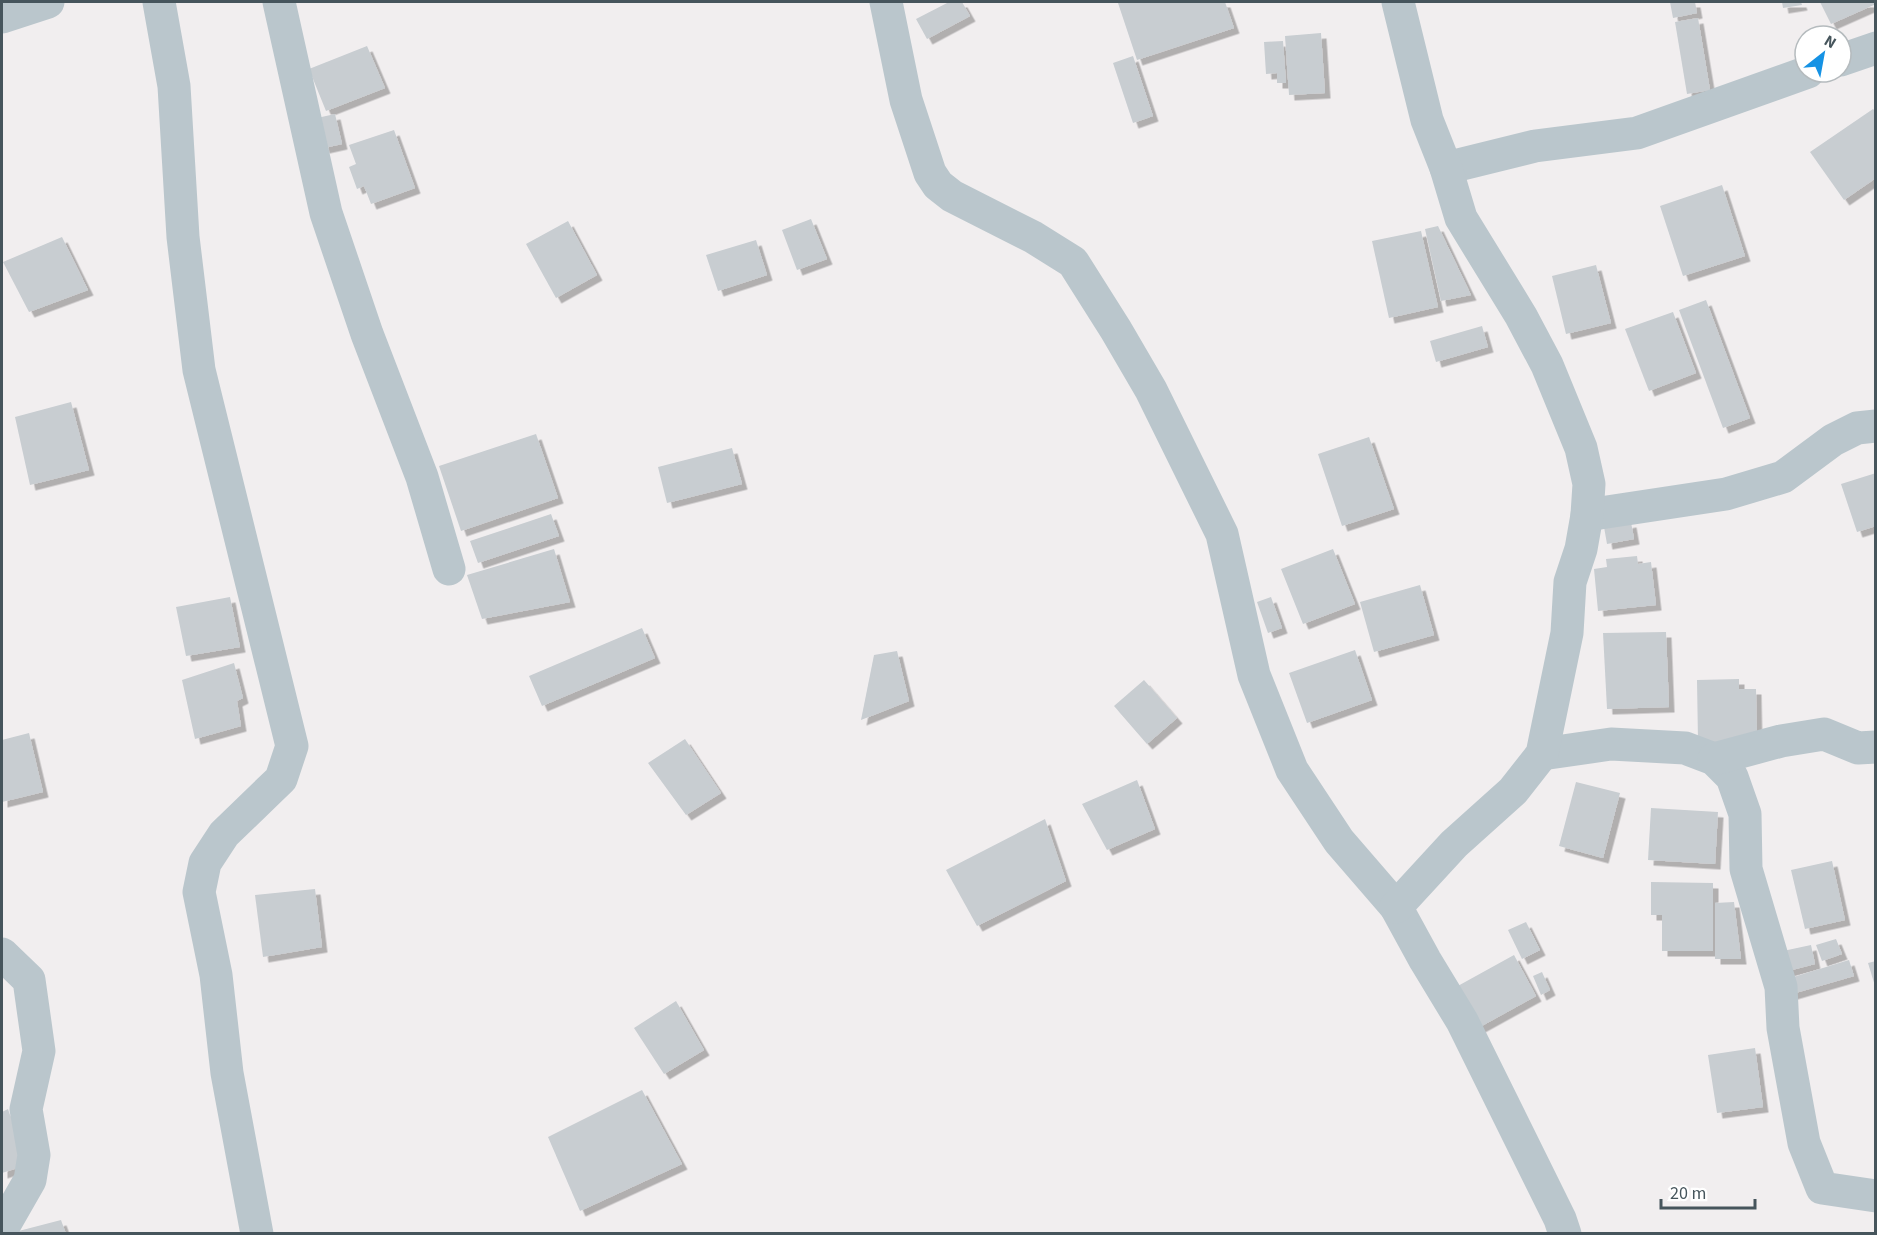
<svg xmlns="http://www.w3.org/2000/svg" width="1877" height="1235" viewBox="0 0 1877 1235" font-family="'Source Sans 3',sans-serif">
  <defs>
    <filter id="shadow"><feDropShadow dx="5.5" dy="5.5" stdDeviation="0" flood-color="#0004"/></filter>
  </defs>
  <rect width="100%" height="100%" fill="#f1eeef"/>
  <!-- building -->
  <g fill="#c8cdd1" filter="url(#shadow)">
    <path d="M 949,2 L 962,2 L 970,16 L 927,39 L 916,19 Z"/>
    <path d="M 1123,2 L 1225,2 L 1234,28 L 1137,60 L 1118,3 Z"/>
    <path d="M 1670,2 L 1695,2 L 1697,13 L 1673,18 Z"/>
    <path d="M 1782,2 L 1801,2 L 1802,5 L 1783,8 Z"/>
    <path d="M 1820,2 L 1876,2 L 1876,4 L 1831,24 Z"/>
    <path d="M 1698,18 L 1710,90 L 1687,94 L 1675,22 Z"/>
    <path d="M 1321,33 L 1325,93 L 1289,95 L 1285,36 Z"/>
    <path d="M 1283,41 L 1286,83 L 1277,83 L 1277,73 L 1266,74 L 1264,42 Z"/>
    <path d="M 367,46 L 385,88 L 326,111 L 309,69 Z"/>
    <path d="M 1133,56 L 1153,116 L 1133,123 L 1113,63 Z"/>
    <path d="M 1873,109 L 1876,112 L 1876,178 L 1844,200 L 1810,152 Z"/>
    <path d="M 335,114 L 342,144 L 324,148 L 317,118 Z"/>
    <path d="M 394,130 L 415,188 L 371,204 L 364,186 L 357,189 L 349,167 L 356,164 L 349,145 Z"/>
    <path d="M 1722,185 L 1745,256 L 1683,276 L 1660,206 Z"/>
    <path d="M 811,219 L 827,259 L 797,270 L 782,230 Z"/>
    <path d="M 568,221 L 597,275 L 556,298 L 526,244 Z"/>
    <path d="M 1438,226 L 1471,295 L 1441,301 L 1425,229 Z"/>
    <path d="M 1421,231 L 1438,307 L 1389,318 L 1372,241 Z"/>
    <path d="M 62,237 L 88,290 L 29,312 L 3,262 Z"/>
    <path d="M 756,240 L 767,275 L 718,291 L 706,255 Z"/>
    <path d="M 1596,265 L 1611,323 L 1566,334 L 1552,276 Z"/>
    <path d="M 1706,300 L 1750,418 L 1723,428 L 1679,310 Z"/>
    <path d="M 1673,312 L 1696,373 L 1649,391 L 1625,329 Z"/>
    <path d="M 1482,326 L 1488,347 L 1436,362 L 1430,341 Z"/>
    <path d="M 71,402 L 89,470 L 30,485 L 15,417 Z"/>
    <path d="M 536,434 L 558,498 L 461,531 L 439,466 Z"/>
    <path d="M 1369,437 L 1394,509 L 1342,526 L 1318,454 Z"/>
    <path d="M 732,448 L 742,484 L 667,503 L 658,467 Z"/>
    <path d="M 1876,473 L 1876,526 L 1857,532 L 1841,484 Z"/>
    <path d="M 551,514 L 559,536 L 478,563 L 470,541 Z"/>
    <path d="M 1631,522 L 1634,539 L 1607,544 L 1604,527 Z"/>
    <path d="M 554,549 L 570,602 L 482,619 L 467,575 Z"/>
    <path d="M 1333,549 L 1355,604 L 1303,624 L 1281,569 Z"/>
    <path d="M 1637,556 L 1638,564 L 1651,562 L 1656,605 L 1598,611 L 1594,569 L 1607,567 L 1606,559 Z"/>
    <path d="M 1420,585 L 1434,635 L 1374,652 L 1360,602 Z"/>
    <path d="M 230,597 L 240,647 L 186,656 L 176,607 Z"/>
    <path d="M 1271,597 L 1282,628 L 1268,633 L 1257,602 Z"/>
    <path d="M 642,628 L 655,658 L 542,706 L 529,676 Z"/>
    <path d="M 1666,632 L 1669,707 L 1607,709 L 1603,633 Z"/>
    <path d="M 1355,650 L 1372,700 L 1307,723 L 1289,673 Z"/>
    <path d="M 897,651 L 909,701 L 861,720 L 874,655 Z"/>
    <path d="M 234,663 L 243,698 L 237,701 L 241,726 L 195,739 L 182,680 Z"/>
    <path d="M 1739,679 L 1739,689 L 1756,689 L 1757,741 L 1698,742 L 1697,680 Z"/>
    <path d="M 1144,680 L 1177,718 L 1147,744 L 1114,706 Z"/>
    <path d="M 29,733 L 43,792 L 2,802 L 2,740 Z"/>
    <path d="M 685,739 L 721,793 L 686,815 L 648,763 Z"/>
    <path d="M 1137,780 L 1155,829 L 1107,850 L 1082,804 Z"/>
    <path d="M 1576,782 L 1620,793 L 1603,858 L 1559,846 Z"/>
    <path d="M 1651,808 L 1718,812 L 1715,864 L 1648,860 Z"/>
    <path d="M 1045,819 L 1066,881 L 977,926 L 946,870 Z"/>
    <path d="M 1832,861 L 1845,920 L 1805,929 L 1791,870 Z"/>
    <path d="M 1651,882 L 1713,883 L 1713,951 L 1662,951 L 1662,915 L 1651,915 Z"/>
    <path d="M 315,889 L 322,947 L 263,957 L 255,895 Z"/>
    <path d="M 1734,902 L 1741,959 L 1715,959 L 1715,903 Z"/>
    <path d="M 1526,922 L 1540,950 L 1522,959 L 1508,930 Z"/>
    <path d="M 1836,939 L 1842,954 L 1822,961 L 1816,945 Z"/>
    <path d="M 1811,945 L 1815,964 L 1788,971 L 1783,951 Z"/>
    <path d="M 1514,955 L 1536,996 L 1478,1028 L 1456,987 Z"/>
    <path d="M 1849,960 L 1854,976 L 1792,994 L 1787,979 Z"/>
    <path d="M 1876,961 L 1876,986 L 1875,986 L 1868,963 Z"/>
    <path d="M 1542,972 L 1550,990 L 1541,995 L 1533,976 Z"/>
    <path d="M 676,1001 L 704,1050 L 664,1074 L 634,1028 Z"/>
    <path d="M 1755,1048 L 1763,1107 L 1717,1113 L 1708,1055 Z"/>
    <path d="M 642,1090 L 682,1164 L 580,1211 L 548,1137 Z"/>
    <path d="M 8,1109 L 27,1165 L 2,1173 L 2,1112 Z"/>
    <path d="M 61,1220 L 66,1234 L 12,1234 L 11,1233 Z"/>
  </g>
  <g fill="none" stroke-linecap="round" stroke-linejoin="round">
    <!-- minor -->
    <g stroke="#bac6cc" stroke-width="33">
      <path d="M 159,2 L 174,86 L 183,237 L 199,370 L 292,746 L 281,779 L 224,834 L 205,863 L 199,892 L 216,975 L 227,1073 L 257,1234"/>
      <path d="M 279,2 L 326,213 L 367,334 L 422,477 L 449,569"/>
      <path d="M 886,2 L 906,100 L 930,173 L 938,185 L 952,196 L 1033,237 L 1073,262 L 1116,330 L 1151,390 L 1222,534 L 1254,675 L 1292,770 L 1339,841 L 1396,907 L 1425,960 L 1462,1021 L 1560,1219 L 1565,1234"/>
      <path d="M 2,17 L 48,2"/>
      <path d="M 1841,60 L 1876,48"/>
      <path d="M 1446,168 L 1535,146 L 1637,133 L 1808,72"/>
      <path d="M 1587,515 L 1726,494 L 1783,477 L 1833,440 L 1857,428 L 1876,426"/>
      <path d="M 1542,754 L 1611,744 L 1685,748 L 1714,759 L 1732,777 L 1745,814 L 1746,869 L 1781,987 L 1783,1028 L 1804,1143 L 1822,1188 L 1876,1196"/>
      <path d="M 1714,759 L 1781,741 L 1824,734 L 1858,748 L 1876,747"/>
      <path d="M 1396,907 L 1454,844 L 1513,791 L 1542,754 L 1567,633 L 1570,582 L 1581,549 L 1587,515 L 1589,484 L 1581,448 L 1547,365 L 1521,316 L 1461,218 L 1446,168 L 1427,120 L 1398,2"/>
      <path d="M 2,954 L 29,980 L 39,1051 L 26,1109 L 34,1155 L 30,1180 L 2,1229"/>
    </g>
  </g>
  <!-- border -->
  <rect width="1877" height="1235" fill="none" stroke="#46555c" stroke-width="6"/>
  <!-- north arrow -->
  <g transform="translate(1823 54) rotate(31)"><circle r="28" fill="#ffffff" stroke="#b5bbbe" stroke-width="1.5"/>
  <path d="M0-4.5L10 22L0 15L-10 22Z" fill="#1592e4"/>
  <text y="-9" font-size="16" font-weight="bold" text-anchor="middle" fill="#46555c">N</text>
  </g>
  <!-- scale -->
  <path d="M1661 1199v9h94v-9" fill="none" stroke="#46555c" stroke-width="3"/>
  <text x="1670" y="1199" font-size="18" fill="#46555c" stroke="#ffffff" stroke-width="4.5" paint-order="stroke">20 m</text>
</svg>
